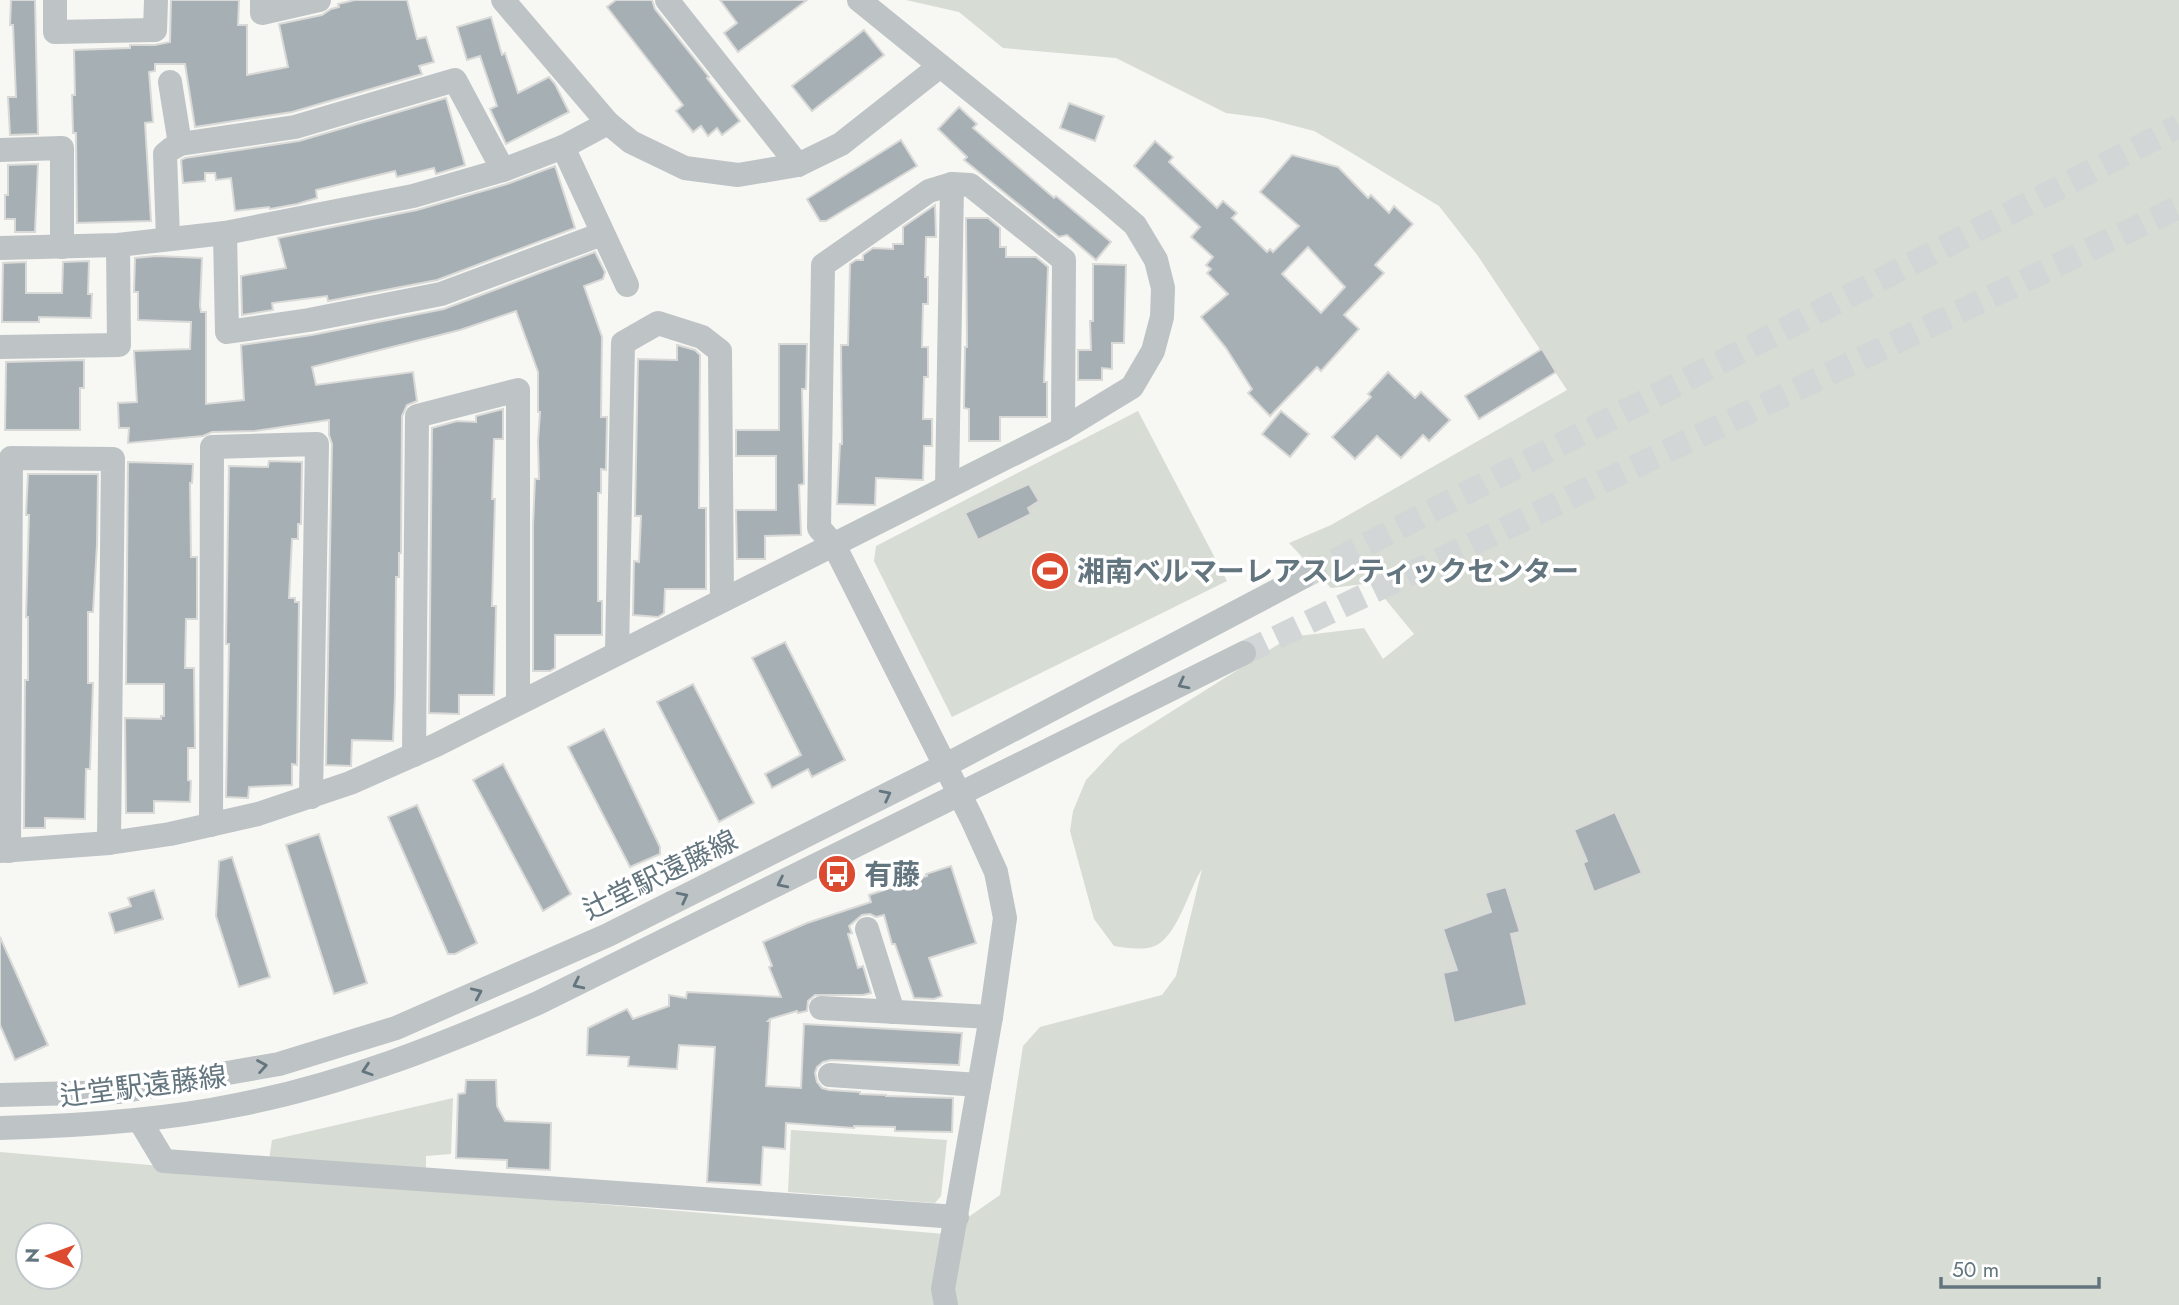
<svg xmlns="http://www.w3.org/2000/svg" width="2179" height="1305" viewBox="0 0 2179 1305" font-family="Jost,'Noto Sans JP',sans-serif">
  <rect width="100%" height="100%" fill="#f7f7f4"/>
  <!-- green -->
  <g fill="#d7dcd4" fill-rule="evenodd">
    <path d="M 906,0 L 2179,0 L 2179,1305 L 0,1305 L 0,1152 L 944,1234 L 1000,1195 L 1023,1046 L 1040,1027 L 1162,995 L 1176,976 L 1202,869 C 1189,888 1177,940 1152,947 C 1140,950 1126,948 1114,946 L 1094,919 L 1070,831 L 1073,811 L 1086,780 L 1120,744 L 1290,637 L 1364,628 L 1383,659 L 1414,634 L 1372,583 L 1331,588 L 1289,543 L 1331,525 L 1567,390 L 1478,256 L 1439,206 L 1347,150 L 1314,131 L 1264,118 L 1226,113 L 1116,58 L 1003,48 L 959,12 ZM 28,1235 L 70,1235 L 70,1277 L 28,1277 Z"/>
    <path d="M 1138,411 L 1227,581 L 952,717 L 874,561 L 876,546 Z"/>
    <path d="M 453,1098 L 451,1154 L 426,1156 L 426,1169 L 269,1160 L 272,1140 Z"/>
    <path d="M 791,1130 L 947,1140 L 941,1196 L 935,1203 L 788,1192 Z"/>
  </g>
  <!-- building -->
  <g fill="#a5afb4" stroke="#d9d9d7" stroke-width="2" fill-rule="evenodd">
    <path d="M 11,0 L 35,0 L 38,134 L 10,135 L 8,97 L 16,97 L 13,25 L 10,25 Z"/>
    <path d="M 171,0 L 239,0 L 238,25 L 247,25 L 247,75 L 288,67 L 279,24 L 322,15 L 331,9 L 339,7 L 338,4 L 355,0 L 407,0 L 417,39 L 426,37 L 434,62 L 419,66 L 422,74 L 292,112 L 195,127 L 185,64 L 155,64 L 155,71 L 149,72 L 153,122 L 145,123 L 151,221 L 77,223 L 76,133 L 73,133 L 72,95 L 75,95 L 74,50 L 130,48 L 130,45 L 155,45 L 170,42 Z"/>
    <path d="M 616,0 L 652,0 L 655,9 L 709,77 L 707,78 L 740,121 L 722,135 L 717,128 L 708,136 L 701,126 L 693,132 L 676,111 L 683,105 L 607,7 Z"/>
    <path d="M 720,0 L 807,0 L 738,52 L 724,33 L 737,23 Z"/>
    <path d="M 491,17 L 502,55 L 505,53 L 518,93 L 549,77 L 555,84 L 569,112 L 506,144 L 490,109 L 497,106 L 480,56 L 467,60 L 457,27 Z"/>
    <path d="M 864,30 L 884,55 L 812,111 L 792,86 Z"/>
    <path d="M 446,98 L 465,165 L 462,166 L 436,174 L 434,168 L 397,177 L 395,171 L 316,190 L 317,198 L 297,204 L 270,209 L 269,207 L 235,211 L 231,178 L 216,180 L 215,173 L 205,173 L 205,181 L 183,183 L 181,160 L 185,158 L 299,141 Z"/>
    <path d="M 1069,103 L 1104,116 L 1095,141 L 1060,128 Z"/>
    <path d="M 959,107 L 977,124 L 973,128 L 1054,198 L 1056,196 L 1111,242 L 1096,260 L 1067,235 L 1059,237 L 964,160 L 967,157 L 938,129 Z"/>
    <path d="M 901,140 L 917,166 L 826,221 L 820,221 L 807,199 Z"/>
    <path d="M 1155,141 L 1173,157 L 1169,162 L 1217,208 L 1223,201 L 1237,213 L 1232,218 L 1267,252 L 1270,249 L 1273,252 L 1299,226 L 1260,192 L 1292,155 L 1338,167 L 1368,198 L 1371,195 L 1389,213 L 1394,206 L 1413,224 L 1375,265 L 1384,273 L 1344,315 L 1359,329 L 1321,371 L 1317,367 L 1270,416 L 1248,393 L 1252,389 L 1226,348 L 1201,317 L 1228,294 L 1207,273 L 1211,269 L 1206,265 L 1213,257 L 1191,237 L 1200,227 L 1134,166 ZM 1308,247 L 1345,287 L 1321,313 L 1282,274 Z"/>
    <path d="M 38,164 L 35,232 L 15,232 L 15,219 L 5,219 L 5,195 L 8,195 L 8,165 Z"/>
    <path d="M 555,166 L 575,228 L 437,280 L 328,301 L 327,296 L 272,303 L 273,310 L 242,315 L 241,276 L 286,268 L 278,238 L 417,210 L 507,184 Z"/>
    <path d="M 935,205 L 936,237 L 926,237 L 925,277 L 928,277 L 928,304 L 923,304 L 922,347 L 928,347 L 928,377 L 924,377 L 923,419 L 932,419 L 932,446 L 924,446 L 923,480 L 876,478 L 875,505 L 837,504 L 840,444 L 842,444 L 841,345 L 848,345 L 850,264 L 856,260 L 863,260 L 863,255 L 873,248 L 893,249 L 893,244 L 903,244 L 903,227 Z"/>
    <path d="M 966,218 L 988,218 L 1000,228 L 1000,247 L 1006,247 L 1006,257 L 1036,257 L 1048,267 L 1044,382 L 1047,382 L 1047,417 L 1000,417 L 1000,441 L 969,441 L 969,409 L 964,408 L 965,347 L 967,347 Z"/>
    <path d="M 595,252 L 605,272 L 603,279 L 584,286 L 602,337 L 601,417 L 607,417 L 606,470 L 601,469 L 601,493 L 598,493 L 598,601 L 602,601 L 602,635 L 555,635 L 555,668 L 550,671 L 533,671 L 533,526 L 535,479 L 539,479 L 538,441 L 540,412 L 538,412 L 538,372 L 516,311 L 460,330 L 312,367 L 316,385 L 413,372 L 417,401 L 407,405 L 402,416 L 401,553 L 399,553 L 399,577 L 396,577 L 395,694 L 393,741 L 352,740 L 351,766 L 326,765 L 332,444 L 329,435 L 329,420 L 255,431 L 212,432 L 203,436 L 128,443 L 129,428 L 119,428 L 118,403 L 137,402 L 134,351 L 190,349 L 191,322 L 138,320 L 138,292 L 134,292 L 135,258 L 156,256 L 202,258 L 200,306 L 201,312 L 206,312 L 206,404 L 244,400 L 241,345 L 312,335 L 444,309 Z"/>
    <path d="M 89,261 L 88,294 L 92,294 L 91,318 L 39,317 L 39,322 L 2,322 L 3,263 L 26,262 L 26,293 L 62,293 L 63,262 Z"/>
    <path d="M 1093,264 L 1126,265 L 1124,343 L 1112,343 L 1112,369 L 1102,368 L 1102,380 L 1078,380 L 1078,350 L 1091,350 L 1090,321 L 1093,321 Z"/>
    <path d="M 779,344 L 807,344 L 806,389 L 802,389 L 804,484 L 799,485 L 801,535 L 765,536 L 765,559 L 737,559 L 736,510 L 776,510 L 776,456 L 736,456 L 736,430 L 779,430 Z"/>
    <path d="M 677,345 L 695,350 L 700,355 L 699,508 L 706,508 L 706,589 L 665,589 L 664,613 L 658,617 L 633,615 L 634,561 L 639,562 L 641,516 L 635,516 L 638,359 L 677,360 Z"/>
    <path d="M 1542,349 L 1556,372 L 1479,419 L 1465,396 Z"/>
    <path d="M 84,360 L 84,388 L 80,388 L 80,430 L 5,430 L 6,362 Z"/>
    <path d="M 1388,372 L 1415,398 L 1421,392 L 1450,420 L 1429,441 L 1423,435 L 1401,458 L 1377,436 L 1355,459 L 1332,437 L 1371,397 L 1368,394 Z"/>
    <path d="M 503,409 L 503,439 L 494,439 L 492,499 L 495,499 L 492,606 L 496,606 L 494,695 L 459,695 L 459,714 L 429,713 L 432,428 L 457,421 L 476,422 L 476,416 Z"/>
    <path d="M 1281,411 L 1309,434 L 1290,457 L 1262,434 Z"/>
    <path d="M 269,461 L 302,462 L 301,524 L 298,524 L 298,539 L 292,539 L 289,598 L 295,598 L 295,602 L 299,602 L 297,765 L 292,764 L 292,785 L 249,787 L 248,798 L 226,797 L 229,644 L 226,644 L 226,641 L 229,466 L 268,467 Z"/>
    <path d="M 128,462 L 193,464 L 192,483 L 190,483 L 191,557 L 197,557 L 197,619 L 186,619 L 185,668 L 194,668 L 195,748 L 188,748 L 188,780 L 191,781 L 190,802 L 154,801 L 154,813 L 126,813 L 125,718 L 161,719 L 161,716 L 164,716 L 164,684 L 126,684 Z"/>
    <path d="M 28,474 L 98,474 L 97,544 L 93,612 L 88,612 L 88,683 L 93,683 L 90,769 L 86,769 L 85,819 L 45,818 L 45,828 L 24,828 L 25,680 L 28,680 L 28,617 L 26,617 L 29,515 L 26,515 Z"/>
    <path d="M 1029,484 L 1039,501 L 1028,508 L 1031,514 L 978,540 L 965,513 Z"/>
    <path d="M 785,642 L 845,760 L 812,777 L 808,769 L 772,788 L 765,774 L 801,755 L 752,658 Z"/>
    <path d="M 693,684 L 754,803 L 719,822 L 657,702 Z"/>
    <path d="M 604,729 L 660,847 L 660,854 L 630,867 L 568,747 Z"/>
    <path d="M 503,764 L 571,894 L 543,911 L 473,780 Z"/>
    <path d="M 417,805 L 477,943 L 455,954 L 448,954 L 388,817 Z"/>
    <path d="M 1615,812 L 1642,873 L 1594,892 L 1583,863 L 1587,861 L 1574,830 Z"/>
    <path d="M 319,834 L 367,983 L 334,994 L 286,845 Z"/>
    <path d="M 232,857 L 270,977 L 239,987 L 216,916 L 219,861 Z"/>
    <path d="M 951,866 L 976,943 L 929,958 L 942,996 L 934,999 L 914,998 L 895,944 L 892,944 L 884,915 L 876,917 L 870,914 L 862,915 L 849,926 L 852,933 L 848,934 L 858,968 L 863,966 L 871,993 L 863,995 L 815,995 L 808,1001 L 807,1011 L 798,1013 L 797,1011 L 770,1019 L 768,1021 L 770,1021 L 766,1086 L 801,1088 L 804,1024 L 962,1033 L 959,1065 L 831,1060 L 823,1062 L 817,1067 L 815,1073 L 817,1082 L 822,1088 L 829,1090 L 860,1092 L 860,1094 L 886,1095 L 886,1096 L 953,1098 L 952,1132 L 895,1131 L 895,1127 L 854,1126 L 854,1128 L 786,1123 L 785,1149 L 763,1147 L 761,1185 L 707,1182 L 715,1047 L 679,1045 L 677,1069 L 628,1066 L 629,1057 L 587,1055 L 588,1028 L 627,1009 L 633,1019 L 669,1006 L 669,995 L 686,998 L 687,992 L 781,997 L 769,967 L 772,966 L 763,942 L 807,923 L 871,902 L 869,895 L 927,876 L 926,874 Z"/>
    <path d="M 1506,887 L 1520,932 L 1511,934 L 1527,1005 L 1454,1023 L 1443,973 L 1457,970 L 1443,929 L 1491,912 L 1485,893 Z"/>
    <path d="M 154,890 L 163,919 L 115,933 L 109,913 L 131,906 L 128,898 Z"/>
    <path d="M 0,937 L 48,1045 L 15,1060 L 0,1025 Z"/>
    <path d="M 466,1080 L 496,1080 L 497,1106 L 505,1121 L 551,1123 L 550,1170 L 507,1168 L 507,1160 L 456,1158 L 458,1094 L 465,1093 Z"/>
  </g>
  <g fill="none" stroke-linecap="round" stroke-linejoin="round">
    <!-- minor-tunnel -->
    <g stroke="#d2d6d6" stroke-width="24" stroke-dasharray="24 12" stroke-linecap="butt">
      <path d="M 1303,577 L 2179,126"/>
      <path d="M 1244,653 L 2179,207"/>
    </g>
    <!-- minor -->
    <g stroke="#bec3c6" stroke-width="24">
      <path d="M 55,0 L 55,32 L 155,30 L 156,0"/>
      <path d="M 262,0 L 262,13 L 319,0"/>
      <path d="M 503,0 L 608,123 L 631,142 L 685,168 L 738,175 L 798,165 L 841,144 L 940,66"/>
      <path d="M 667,0 L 798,165"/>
      <path d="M 170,82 L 180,144"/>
      <path d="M 563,147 L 627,285"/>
      <path d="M 0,150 L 62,148 L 62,247"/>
      <path d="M 225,233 L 227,332 L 309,320 L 441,294 L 602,234"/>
      <path d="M 168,238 L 165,154 L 171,149 L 180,144 L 295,127 L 455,80 L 503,170"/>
      <path d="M 0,248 L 118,245 L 225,233 L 413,196 L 503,170 L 563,147 L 608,123"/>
      <path d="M 0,347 L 119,345 L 118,245"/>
      <path d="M 947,487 L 952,184"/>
      <path d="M 617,653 L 623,343 L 658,323 L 702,337 L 720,351 L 722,600"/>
      <path d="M 414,755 L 417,416 L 518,390 L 518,702"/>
      <path d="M 211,825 L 212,447 L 317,444 L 311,797"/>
      <path d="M 0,851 L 109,843 L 170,834 L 258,814 L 350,783 L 436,745 L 1063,429 L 1132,387 L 1153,351 L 1162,317 L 1163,288 L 1156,260 L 1135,225 L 1106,200 L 859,0"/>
      <path d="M 9,851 L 11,458 L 113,459 L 109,843"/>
      <path d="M 867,929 L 893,1012"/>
      <path d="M 821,1008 L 991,1017"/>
      <path d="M 830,1075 L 979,1085"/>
      <path d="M 0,1095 L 119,1092 L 279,1064 L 396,1028 L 608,935 L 944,766 L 1303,577"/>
      <path d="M 140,1121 L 164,1161 L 957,1217"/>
      <path d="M 0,1128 C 79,1126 160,1121 237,1105 C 342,1085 442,1045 538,1003 L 1244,653"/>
      <path d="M 946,1305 L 943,1289 L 991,1017 L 1005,918 L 996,872 L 972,819 L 834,545 L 819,528 L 823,265 L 929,191 L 952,184 L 970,185 L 1064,260 L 1063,429"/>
    </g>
  </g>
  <!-- one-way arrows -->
  <defs><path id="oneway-chevron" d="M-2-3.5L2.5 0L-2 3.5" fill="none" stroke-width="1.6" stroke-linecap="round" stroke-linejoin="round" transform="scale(1.75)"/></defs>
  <g stroke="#63757e">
    <use href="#oneway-chevron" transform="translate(1183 684) rotate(153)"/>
    <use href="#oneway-chevron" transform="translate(886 795) rotate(-27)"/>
    <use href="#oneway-chevron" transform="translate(782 883) rotate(154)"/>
    <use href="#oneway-chevron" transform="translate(683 897) rotate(-27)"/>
    <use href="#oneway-chevron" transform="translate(578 984) rotate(154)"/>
    <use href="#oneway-chevron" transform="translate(477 993) rotate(-24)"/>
    <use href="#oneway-chevron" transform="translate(262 1066) rotate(-10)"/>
    <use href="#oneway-chevron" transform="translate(367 1070) rotate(162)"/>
  </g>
  <!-- icons -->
  <defs>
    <g id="stadium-disc" transform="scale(2.0125)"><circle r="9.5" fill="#dc4a30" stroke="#fff"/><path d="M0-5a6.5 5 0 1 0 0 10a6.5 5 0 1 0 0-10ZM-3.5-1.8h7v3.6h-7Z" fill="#fff"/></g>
    <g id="bus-disc" transform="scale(2.0125)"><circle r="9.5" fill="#dc4a30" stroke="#fff"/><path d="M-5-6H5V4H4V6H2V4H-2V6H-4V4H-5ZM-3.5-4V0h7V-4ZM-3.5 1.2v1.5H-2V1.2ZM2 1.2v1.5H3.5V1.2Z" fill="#fff"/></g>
  </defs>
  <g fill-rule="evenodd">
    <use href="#stadium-disc" x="1050" y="571"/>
    <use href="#bus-disc" x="837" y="874"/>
  </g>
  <g text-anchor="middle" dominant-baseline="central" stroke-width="7" stroke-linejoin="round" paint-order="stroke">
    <!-- poi labels -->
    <g font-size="28" font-weight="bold" fill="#63757e" stroke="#fff" text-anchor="start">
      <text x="1077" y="571">湘南ベルマーレアスレティックセンター</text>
      <text x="864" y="874">有藤</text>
    </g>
    <!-- street labels -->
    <g font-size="28" fill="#63757e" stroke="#fff">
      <text transform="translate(660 875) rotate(-26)">辻堂駅遠藤線</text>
      <text transform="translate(143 1086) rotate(-7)">辻堂駅遠藤線</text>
    </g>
  </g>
  <!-- north arrow -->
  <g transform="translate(49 1256) rotate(271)"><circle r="33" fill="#ffffff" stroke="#c1c8cb" stroke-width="2"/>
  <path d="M0-5L12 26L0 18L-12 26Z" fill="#dc4a30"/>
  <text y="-10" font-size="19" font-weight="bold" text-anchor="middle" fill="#63757e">N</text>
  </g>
  <!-- scale -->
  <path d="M1941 1277v10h158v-10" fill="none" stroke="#63757e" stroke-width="3.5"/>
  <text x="1952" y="1277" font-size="21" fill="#63757e" stroke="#ffffff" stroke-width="5" paint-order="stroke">50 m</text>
</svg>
